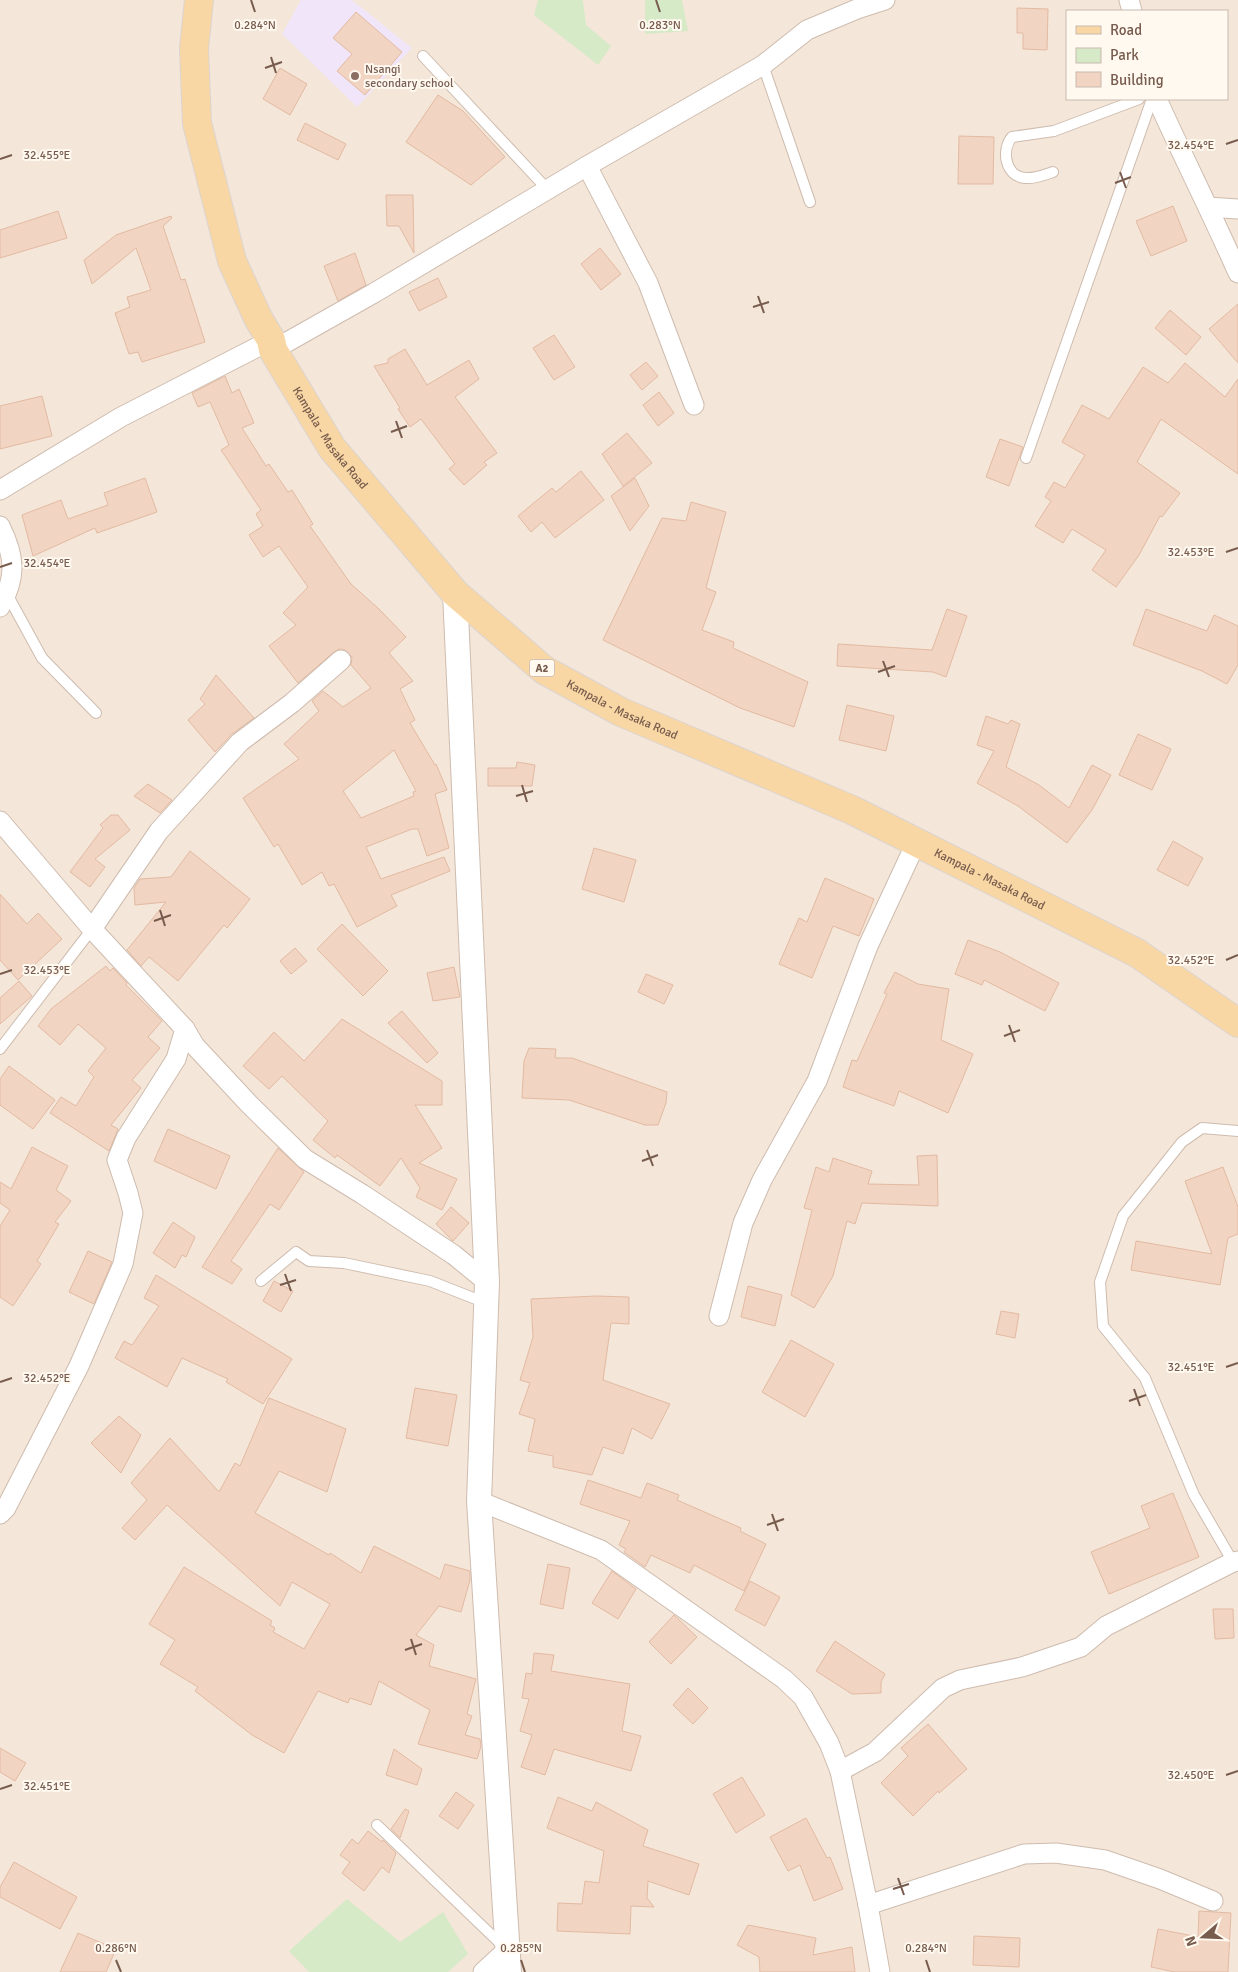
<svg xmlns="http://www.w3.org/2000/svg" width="1238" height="1972" viewBox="0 0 1238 1972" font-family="Signika,sans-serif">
  <rect width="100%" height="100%" fill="#fcf5e9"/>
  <!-- residential -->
  <path fill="#f4e6d8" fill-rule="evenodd" d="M 0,0 L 1238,0 L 1238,1972 L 0,1972 ZM 1067,11 L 1227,11 L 1227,99 L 1067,99 Z"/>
  <!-- education -->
  <path fill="#f1e6f9" d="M 301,0 L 352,0 L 412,48 L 357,107 L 282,34 Z"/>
  <!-- green -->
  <g fill="#d6eac8">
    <path d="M 538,0 L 583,0 L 586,25 L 611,46 L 598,65 L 534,15 Z"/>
    <path d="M 645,0 L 682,0 L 688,31 L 645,34 Z"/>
    <path d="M 347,1899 L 400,1942 L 443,1912 L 468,1954 L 448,1972 L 309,1972 L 289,1951 Z"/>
  </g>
  <!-- building -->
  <g fill="#f1d4c2" stroke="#e3baa2" fill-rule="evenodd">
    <path d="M 1017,8 L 1048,9 L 1047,50 L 1023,49 L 1023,33 L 1017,33 Z"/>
    <path d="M 356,12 L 402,52 L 365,95 L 337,71 L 352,54 L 333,38 Z"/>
    <path d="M 280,68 L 307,84 L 290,115 L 263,99 Z"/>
    <path d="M 438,95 L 463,111 L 505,157 L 471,185 L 406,142 Z"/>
    <path d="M 305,123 L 346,144 L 338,160 L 297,140 Z"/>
    <path d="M 959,136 L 994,137 L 993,184 L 958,184 Z"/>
    <path d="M 386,195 L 413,195 L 414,253 L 399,226 L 387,226 Z"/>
    <path d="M 1173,206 L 1187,241 L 1151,256 L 1136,221 Z"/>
    <path d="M 58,211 L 67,238 L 0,258 L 0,230 Z"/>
    <path d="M 171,216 L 172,218 L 163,226 L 181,280 L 185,279 L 205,342 L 142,362 L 138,352 L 129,354 L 115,313 L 130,307 L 127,297 L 151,290 L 136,248 L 92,284 L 84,260 L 116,235 Z"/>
    <path d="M 600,248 L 621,274 L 601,290 L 581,264 Z"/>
    <path d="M 355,253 L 366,285 L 338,301 L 324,266 Z"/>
    <path d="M 438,278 L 447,297 L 419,311 L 409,292 Z"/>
    <path d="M 1238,304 L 1238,363 L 1209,329 Z"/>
    <path d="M 1170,310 L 1201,337 L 1186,355 L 1155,328 Z"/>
    <path d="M 554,335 L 575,367 L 554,380 L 533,348 Z"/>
    <path d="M 405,349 L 427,385 L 469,360 L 479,379 L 455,397 L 497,453 L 484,462 L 487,465 L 464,485 L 449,469 L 455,464 L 421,419 L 410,427 L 398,409 L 400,408 L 374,366 L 388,363 L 388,359 Z"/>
    <path d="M 646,362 L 658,376 L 642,390 L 630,375 Z"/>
    <path d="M 1185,363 L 1225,397 L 1238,379 L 1238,474 L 1161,419 L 1137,462 L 1180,493 L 1162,517 L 1160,516 L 1139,555 L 1116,587 L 1092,570 L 1106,550 L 1072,529 L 1063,543 L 1035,526 L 1051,501 L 1045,497 L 1054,482 L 1065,488 L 1085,455 L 1062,442 L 1082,405 L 1109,419 L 1143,367 L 1168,383 Z"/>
    <path d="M 225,376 L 232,393 L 239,389 L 254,423 L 242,428 L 266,466 L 269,464 L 288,492 L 292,490 L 313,524 L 310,526 L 351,584 L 379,609 L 406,637 L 389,653 L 413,681 L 400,689 L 415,720 L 410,723 L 435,765 L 436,764 L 447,790 L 435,794 L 449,848 L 427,856 L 418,829 L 412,829 L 366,847 L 381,879 L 444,857 L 450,871 L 391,895 L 397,906 L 357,927 L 334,884 L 329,886 L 322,872 L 302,885 L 278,844 L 274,847 L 243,798 L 299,759 L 284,744 L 319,711 L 312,701 L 323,691 L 343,707 L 371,688 L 351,665 L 352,657 L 345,650 L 339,649 L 334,652 L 298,683 L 269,646 L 296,625 L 283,613 L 308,587 L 279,546 L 263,557 L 249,535 L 263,526 L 256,514 L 261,510 L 221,450 L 229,445 L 210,402 L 198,407 L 192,393 ZM 394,750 L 416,791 L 413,792 L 414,796 L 361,818 L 343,791 Z"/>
    <path d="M 659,392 L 674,413 L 658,426 L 643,405 Z"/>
    <path d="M 42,396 L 52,436 L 0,449 L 0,406 Z"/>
    <path d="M 627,433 L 652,463 L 623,486 L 602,454 Z"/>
    <path d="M 1000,439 L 1023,447 L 1009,486 L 986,477 Z"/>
    <path d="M 581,471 L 604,500 L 555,538 L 542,522 L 531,532 L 518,516 L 552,488 L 556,492 Z"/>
    <path d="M 145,478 L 157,512 L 97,533 L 95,528 L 33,556 L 22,515 L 61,500 L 68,519 L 108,505 L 104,493 Z"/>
    <path d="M 635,478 L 649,506 L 630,531 L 611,496 Z"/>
    <path d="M 691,502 L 726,512 L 706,588 L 716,592 L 702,630 L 734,642 L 733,648 L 808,682 L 794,727 L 740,708 L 603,640 L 662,518 L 686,521 Z"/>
    <path d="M 947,609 L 967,616 L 946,677 L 933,672 L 837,666 L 838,644 L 932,650 Z"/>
    <path d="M 1146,609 L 1207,631 L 1214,615 L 1238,626 L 1238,665 L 1227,684 L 1202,671 L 1133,645 Z"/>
    <path d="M 216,675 L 254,718 L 232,734 L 215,752 L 188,720 L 205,704 L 200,699 Z"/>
    <path d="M 847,705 L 894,716 L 886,751 L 839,740 Z"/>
    <path d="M 986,716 L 1008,724 L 1011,720 L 1020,724 L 1006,767 L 1039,785 L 1069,808 L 1092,765 L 1111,775 L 1092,810 L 1067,843 L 1018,806 L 977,783 L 994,751 L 977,745 Z"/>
    <path d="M 1138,734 L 1171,749 L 1152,790 L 1119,775 Z"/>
    <path d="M 517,762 L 535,765 L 532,786 L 488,786 L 488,768 L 516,768 Z"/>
    <path d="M 148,784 L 172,800 L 160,813 L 134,796 Z"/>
    <path d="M 111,815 L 118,815 L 130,830 L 95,859 L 105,867 L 90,887 L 70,872 L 103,828 L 100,825 Z"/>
    <path d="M 1173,841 L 1203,858 L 1188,886 L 1157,870 Z"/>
    <path d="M 594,848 L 636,860 L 624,902 L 582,889 Z"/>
    <path d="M 190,851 L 250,899 L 227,928 L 224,925 L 178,981 L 149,957 L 141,966 L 127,950 L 166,902 L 135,905 L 134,888 L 140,879 L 171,877 Z"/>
    <path d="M 825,878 L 874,899 L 859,936 L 833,926 L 812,978 L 779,964 L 799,918 L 807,922 Z"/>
    <path d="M 0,894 L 27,924 L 38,913 L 62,939 L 18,980 L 0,960 Z"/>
    <path d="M 342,924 L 388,971 L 363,996 L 317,949 Z"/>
    <path d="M 968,940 L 1000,952 L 1059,983 L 1045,1011 L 984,980 L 982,985 L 955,974 Z"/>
    <path d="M 295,948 L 307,961 L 291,974 L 280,961 Z"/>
    <path d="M 106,966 L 110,971 L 113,968 L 127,983 L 126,985 L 162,1021 L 148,1037 L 160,1048 L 132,1080 L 141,1088 L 111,1125 L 118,1129 L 109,1151 L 50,1113 L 61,1097 L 76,1106 L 94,1077 L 88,1071 L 106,1048 L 78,1024 L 60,1045 L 38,1026 L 51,1009 Z"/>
    <path d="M 454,967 L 460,997 L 433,1001 L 427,973 Z"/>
    <path d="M 895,972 L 918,984 L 949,989 L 941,1040 L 973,1054 L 948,1113 L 899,1091 L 894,1106 L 843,1087 L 852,1060 L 857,1061 L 887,994 L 884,993 Z"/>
    <path d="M 646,974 L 673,985 L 664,1004 L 638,992 Z"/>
    <path d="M 19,981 L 32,996 L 0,1024 L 0,998 Z"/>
    <path d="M 402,1011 L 438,1053 L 427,1063 L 388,1023 Z"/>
    <path d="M 342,1019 L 442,1081 L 442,1105 L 415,1105 L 442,1148 L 419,1163 L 457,1179 L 442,1210 L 416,1197 L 420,1188 L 401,1158 L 380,1186 L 337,1155 L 335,1158 L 313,1140 L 328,1121 L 282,1076 L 269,1089 L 243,1066 L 274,1032 L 304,1061 Z"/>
    <path d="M 529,1048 L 556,1049 L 555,1058 L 572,1058 L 667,1092 L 666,1103 L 658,1125 L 645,1125 L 569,1100 L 522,1098 L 524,1061 Z"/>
    <path d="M 9,1066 L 55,1100 L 33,1129 L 0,1105 L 0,1079 Z"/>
    <path d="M 168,1129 L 230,1156 L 216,1189 L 154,1161 Z"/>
    <path d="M 32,1147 L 68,1166 L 56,1190 L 71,1201 L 55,1222 L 59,1224 L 37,1261 L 41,1264 L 13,1306 L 0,1297 L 0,1226 L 10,1210 L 0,1203 L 0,1182 L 11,1189 Z"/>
    <path d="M 278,1148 L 304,1172 L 279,1210 L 270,1204 L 231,1261 L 242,1269 L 232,1284 L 202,1267 Z"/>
    <path d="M 937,1155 L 938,1206 L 862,1203 L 855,1224 L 847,1221 L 833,1276 L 814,1308 L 791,1295 L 812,1210 L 804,1208 L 816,1167 L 829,1172 L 833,1158 L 872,1171 L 868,1184 L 919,1185 L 917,1156 Z"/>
    <path d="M 1223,1167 L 1238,1207 L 1238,1234 L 1228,1238 L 1220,1285 L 1131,1270 L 1136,1241 L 1212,1254 L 1185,1181 Z"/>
    <path d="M 451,1207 L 469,1223 L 453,1241 L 436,1224 Z"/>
    <path d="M 173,1222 L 195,1237 L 186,1257 L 182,1255 L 175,1268 L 153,1253 Z"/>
    <path d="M 88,1251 L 112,1262 L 94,1304 L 69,1292 Z"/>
    <path d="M 156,1275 L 292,1359 L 263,1404 L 226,1382 L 228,1379 L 182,1358 L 167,1387 L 115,1358 L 124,1341 L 132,1345 L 159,1306 L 144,1298 Z"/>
    <path d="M 274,1281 L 293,1291 L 281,1312 L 263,1301 Z"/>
    <path d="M 748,1286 L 782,1295 L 775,1326 L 741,1317 Z"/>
    <path d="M 596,1296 L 629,1297 L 629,1324 L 611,1323 L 603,1380 L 670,1404 L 652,1439 L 632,1428 L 623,1454 L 603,1447 L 592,1475 L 553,1467 L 553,1456 L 528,1451 L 535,1419 L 519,1414 L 530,1383 L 520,1380 L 533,1337 L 531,1299 Z"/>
    <path d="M 1001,1311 L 1019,1314 L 1015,1338 L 996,1334 Z"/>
    <path d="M 791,1340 L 834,1364 L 805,1417 L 762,1392 Z"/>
    <path d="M 415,1388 L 457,1395 L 448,1446 L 406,1438 Z"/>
    <path d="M 269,1398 L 346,1429 L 327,1492 L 279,1471 L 255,1513 L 329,1555 L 330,1553 L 361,1573 L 374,1546 L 440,1579 L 445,1564 L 470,1571 L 470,1580 L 461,1612 L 439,1606 L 416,1635 L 434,1645 L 429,1666 L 476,1679 L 467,1714 L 472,1716 L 465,1735 L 480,1739 L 481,1746 L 477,1759 L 418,1744 L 430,1710 L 379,1681 L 371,1705 L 350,1698 L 348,1703 L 318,1691 L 284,1753 L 252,1735 L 195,1691 L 198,1687 L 160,1664 L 175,1640 L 149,1624 L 184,1567 L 272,1621 L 270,1625 L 275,1628 L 273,1632 L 304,1649 L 330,1604 L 292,1582 L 280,1606 L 167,1505 L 135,1540 L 122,1528 L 147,1500 L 131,1483 L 170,1438 L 219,1492 L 235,1463 L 240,1466 Z"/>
    <path d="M 119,1416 L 141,1435 L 121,1473 L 91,1443 Z"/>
    <path d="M 588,1480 L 641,1498 L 647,1483 L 679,1495 L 677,1500 L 741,1528 L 740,1531 L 766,1544 L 744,1591 L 694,1565 L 690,1573 L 651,1555 L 645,1567 L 624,1552 L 626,1549 L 619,1545 L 630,1521 L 580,1504 Z"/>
    <path d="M 1173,1493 L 1199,1557 L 1109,1594 L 1091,1552 L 1150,1528 L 1141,1506 Z"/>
    <path d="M 548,1564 L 570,1568 L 563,1609 L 540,1604 Z"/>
    <path d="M 612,1571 L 636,1589 L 618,1619 L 592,1603 Z"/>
    <path d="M 750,1581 L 780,1597 L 765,1626 L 735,1610 Z"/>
    <path d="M 1213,1609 L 1233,1609 L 1234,1638 L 1215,1639 Z"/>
    <path d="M 674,1615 L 697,1637 L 671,1664 L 649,1642 Z"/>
    <path d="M 835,1641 L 885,1674 L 881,1682 L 881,1693 L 852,1694 L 816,1671 Z"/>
    <path d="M 534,1653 L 554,1655 L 551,1671 L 630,1684 L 622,1731 L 641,1736 L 631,1771 L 554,1749 L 545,1775 L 521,1767 L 532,1735 L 520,1731 L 529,1699 L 522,1698 L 526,1673 L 532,1674 Z"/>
    <path d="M 688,1688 L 708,1708 L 693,1724 L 673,1705 Z"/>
    <path d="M 928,1724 L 967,1769 L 939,1793 L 938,1791 L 913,1816 L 881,1783 L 908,1756 L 901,1748 Z"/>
    <path d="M 0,1748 L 26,1763 L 15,1781 L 0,1772 Z"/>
    <path d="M 394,1749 L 422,1769 L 417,1785 L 386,1775 Z"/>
    <path d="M 742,1777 L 765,1815 L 736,1833 L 713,1794 Z"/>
    <path d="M 456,1792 L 474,1805 L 458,1829 L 439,1816 Z"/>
    <path d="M 558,1797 L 592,1811 L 596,1802 L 648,1830 L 643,1846 L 699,1864 L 689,1895 L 648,1881 L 647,1898 L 654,1907 L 631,1906 L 630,1934 L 557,1931 L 558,1903 L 582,1904 L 585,1881 L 599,1883 L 604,1851 L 547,1828 Z"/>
    <path d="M 405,1809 L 409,1811 L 400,1838 L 391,1829 Z"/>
    <path d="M 806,1818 L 827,1858 L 830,1857 L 843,1889 L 814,1901 L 800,1865 L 788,1871 L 770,1837 Z"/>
    <path d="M 368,1831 L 382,1842 L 383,1840 L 396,1853 L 389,1873 L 382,1867 L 364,1891 L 342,1873 L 350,1862 L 340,1855 L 352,1839 L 358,1844 Z"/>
    <path d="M 14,1862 L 77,1897 L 60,1929 L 0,1897 L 0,1887 Z"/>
    <path d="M 1199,1911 L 1231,1913 L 1228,1972 L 1175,1972 L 1151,1967 L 1158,1929 L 1198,1937 Z"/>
    <path d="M 748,1925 L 816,1938 L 813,1955 L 852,1947 L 855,1972 L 760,1972 L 759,1957 L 737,1945 Z"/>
    <path d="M 78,1933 L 116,1949 L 106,1972 L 60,1972 Z"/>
    <path d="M 974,1936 L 1020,1938 L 1019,1967 L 973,1965 Z"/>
  </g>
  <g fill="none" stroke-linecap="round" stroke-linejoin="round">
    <!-- service casing -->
    <g stroke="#cebcaf" stroke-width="12">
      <g id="service">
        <path d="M 423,56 L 548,190"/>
        <path d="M 763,65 L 810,202"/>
        <path d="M 1053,172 C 1044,175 1034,179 1025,178 C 1005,176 1001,150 1012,137 L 1054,131 L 1139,99"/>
        <path d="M 1026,458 L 1152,99"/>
        <path d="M 7,594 L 42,658 L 96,713"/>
        <path d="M 0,1049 L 92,929"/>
        <path d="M 261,1281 L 296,1252 L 309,1261 L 344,1263 L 430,1281 L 486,1303"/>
        <path d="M 1233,1562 L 1194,1495 L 1145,1378 L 1103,1326 L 1100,1282 L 1123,1216 L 1182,1142 L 1202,1128 L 1238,1131"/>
        <path d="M 377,1825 L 505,1948"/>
      </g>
    </g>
    <!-- minor casing -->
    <g stroke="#cebcaf" stroke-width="21">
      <g id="minor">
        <path d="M 1129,0 L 1132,11"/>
        <path d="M 1157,99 C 1183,157 1212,214 1238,273"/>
        <path d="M 587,166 L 648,283 L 694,405"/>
        <path d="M 1208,207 L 1238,209"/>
        <path d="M 273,350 L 374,293 L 587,166 L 763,65 L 807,30 L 857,9 L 885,0"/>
        <path d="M 0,490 L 121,417 L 271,340"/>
        <path d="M 0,526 C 15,556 17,577 0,607"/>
        <path d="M 0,821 L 92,929 L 185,1029 L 195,1046 L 249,1104 L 305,1159 L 362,1194 L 454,1255 L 487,1282"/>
        <path d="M 92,929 L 159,831 L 240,742 L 292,703 L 341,660"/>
        <path d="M 719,1316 L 743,1223 L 762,1180 L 817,1081 L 868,946 L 916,843"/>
        <path d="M 479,1501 L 601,1550 L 784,1679 L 803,1697 L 829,1743 L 840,1771 L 868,1905 L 880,1972"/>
        <path d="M 0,1514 L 6,1508 L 79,1366 L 123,1264 L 133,1213 L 128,1193 L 117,1160 L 126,1138 L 176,1059 L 185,1029"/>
        <path d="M 840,1771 L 875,1752 L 943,1688 L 960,1680 L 1022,1667 L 1081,1647 L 1106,1626 L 1233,1562 L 1238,1561"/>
        <path d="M 868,1905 L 1024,1854 L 1056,1853 L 1105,1860 L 1160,1879 L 1213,1901"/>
        <path d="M 483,1972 L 507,1950"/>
      </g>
    </g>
    <!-- tertiary casing -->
    <g stroke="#cebcaf" stroke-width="26">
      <path id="tertiary" d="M 455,593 L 487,1282 L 479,1501 L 509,1972"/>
    </g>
    <!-- primary casing -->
    <g stroke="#dcd4d1" stroke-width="30">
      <g id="primary">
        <path id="s1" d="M 199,0 L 194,49 L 197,123 L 232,261 L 258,318 L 271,340 L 273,350 L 332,448 L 455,593 L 544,670 L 621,712 L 852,810 L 1137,953 L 1238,1023"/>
      </g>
    </g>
    <!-- service -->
    <use href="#service" stroke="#fff" stroke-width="10"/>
    <!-- minor -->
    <use href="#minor" stroke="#fff" stroke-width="19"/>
    <!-- tertiary -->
    <use href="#tertiary" stroke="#fff" stroke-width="24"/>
    <!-- primary -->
    <use href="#primary" stroke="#f8d7a4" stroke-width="28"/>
  </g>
  <!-- ticks -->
  <path fill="none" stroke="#775b4d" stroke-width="2" d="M 251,0 L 255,12M 656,0 L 660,12M 271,57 L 276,73M 265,68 L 282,62M 1226,144 L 1238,140M 0,159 L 12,155M 1120,172 L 1126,188M 1115,183 L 1131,177M 758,296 L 764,313M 753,307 L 769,302M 396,421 L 402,438M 391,432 L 407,426M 1226,552 L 1238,548M 0,567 L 12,563M 883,661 L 889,677M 878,672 L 895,666M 522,785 L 527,802M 516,796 L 533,791M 160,910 L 165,926M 154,921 L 171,915M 1226,960 L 1238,955M 0,974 L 12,970M 1009,1025 L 1015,1042M 1004,1036 L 1020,1030M 647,1150 L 653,1166M 642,1161 L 658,1155M 285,1274 L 291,1291M 280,1285 L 296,1280M 1226,1367 L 1238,1363M 0,1382 L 12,1378M 1134,1389 L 1140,1406M 1129,1401 L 1146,1395M 772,1514 L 778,1531M 767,1525 L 784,1519M 411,1639 L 416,1655M 405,1650 L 422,1644M 1226,1775 L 1238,1771M 0,1789 L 12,1785M 898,1878 L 904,1895M 893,1889 L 909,1884M 116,1960 L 121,1972M 521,1960 L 525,1972M 926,1960 L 930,1972"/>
  <!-- markers -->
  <circle fill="#8d6e63" stroke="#fff9f0" stroke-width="2" cx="355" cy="76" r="5"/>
  <g text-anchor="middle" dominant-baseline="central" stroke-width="4" stroke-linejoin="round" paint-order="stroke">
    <!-- shield labels -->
    <rect fill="#fff9f0" stroke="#a08a7e" stroke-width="1" x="529.5" y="659.5" width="25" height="17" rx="4"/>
    <g font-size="11" font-weight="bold" fill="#775b4d">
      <text x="542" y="668">A2</text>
    </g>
    <!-- education labels -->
    <g font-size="12" fill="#785e54" stroke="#fff9f0" text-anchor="start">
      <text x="365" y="69">Nsangi<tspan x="365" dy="14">secondary school</tspan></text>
    </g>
    <!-- street labels -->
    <g font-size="12" fill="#775b4d" stroke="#fff9f0">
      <text stroke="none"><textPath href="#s1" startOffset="469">Kampala - Masaka Road</textPath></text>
      <text stroke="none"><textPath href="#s1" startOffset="874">Kampala - Masaka Road</textPath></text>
      <text stroke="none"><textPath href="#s1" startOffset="1279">Kampala - Masaka Road</textPath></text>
    </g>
  </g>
  <g font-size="12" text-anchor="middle" fill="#775b4d" stroke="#fff9f0" stroke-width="4" stroke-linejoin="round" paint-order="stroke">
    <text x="255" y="29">0.284°N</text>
    <text x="660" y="29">0.283°N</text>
    <text x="1191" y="149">32.454°E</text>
    <text x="47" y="159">32.455°E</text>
    <text x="1191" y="556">32.453°E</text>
    <text x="47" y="567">32.454°E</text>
    <text x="1191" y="964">32.452°E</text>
    <text x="47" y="974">32.453°E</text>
    <text x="1191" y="1371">32.451°E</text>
    <text x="47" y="1382">32.452°E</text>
    <text x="1191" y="1779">32.450°E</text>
    <text x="47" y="1790">32.451°E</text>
    <text x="116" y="1952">0.286°N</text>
    <text x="521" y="1952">0.285°N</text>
    <text x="926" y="1952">0.284°N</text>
  </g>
  <!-- legend -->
  <rect x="1066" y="10" width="162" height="90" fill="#fff9f0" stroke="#c9baaf"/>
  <rect x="1076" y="26" width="25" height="8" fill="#f8d7a4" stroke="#c9baaf"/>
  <text x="1110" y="35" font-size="15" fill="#775b4d">Road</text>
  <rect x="1076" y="48" width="25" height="15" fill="#d6eac8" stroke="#c9baaf"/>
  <text x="1110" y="60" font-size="15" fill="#775b4d">Park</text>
  <rect x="1076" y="72" width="25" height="15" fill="#f1d4c2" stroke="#c9baaf"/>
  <text x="1110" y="85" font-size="15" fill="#775b4d">Building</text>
  <!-- north arrow -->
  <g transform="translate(1203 1937) rotate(251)" stroke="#fff9f0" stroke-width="4" paint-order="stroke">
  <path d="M0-4L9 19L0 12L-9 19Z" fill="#775b4d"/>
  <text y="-8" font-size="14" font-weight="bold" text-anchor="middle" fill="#775b4d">N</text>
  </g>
</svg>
